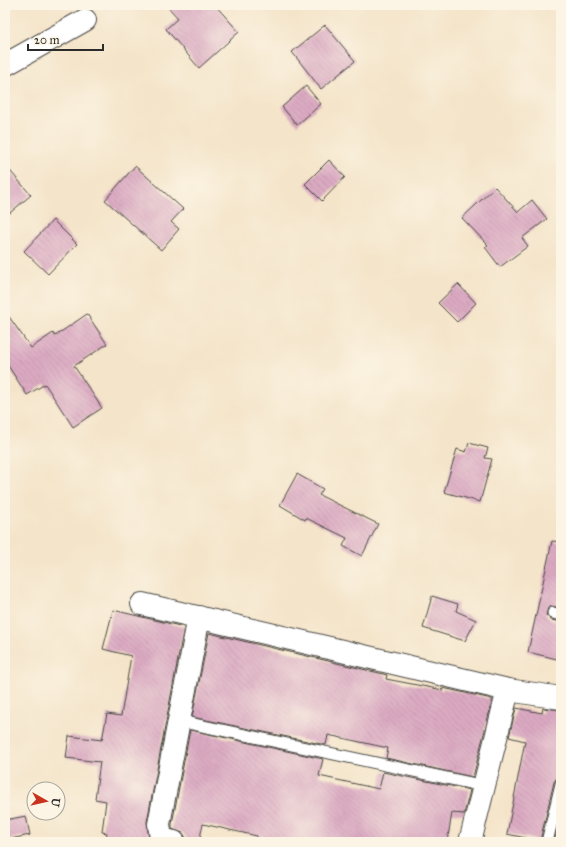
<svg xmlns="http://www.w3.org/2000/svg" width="566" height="847" viewBox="0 0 566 847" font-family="'IM FELL Great Primer',serif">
  <defs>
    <pattern id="building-back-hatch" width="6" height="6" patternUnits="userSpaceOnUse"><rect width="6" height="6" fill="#dbaac2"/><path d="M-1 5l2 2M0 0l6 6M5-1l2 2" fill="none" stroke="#bc92a7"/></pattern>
  </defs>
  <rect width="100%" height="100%" fill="#fcf5e5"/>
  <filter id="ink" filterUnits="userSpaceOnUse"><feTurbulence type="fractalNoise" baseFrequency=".025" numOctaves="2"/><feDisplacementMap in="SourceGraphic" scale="8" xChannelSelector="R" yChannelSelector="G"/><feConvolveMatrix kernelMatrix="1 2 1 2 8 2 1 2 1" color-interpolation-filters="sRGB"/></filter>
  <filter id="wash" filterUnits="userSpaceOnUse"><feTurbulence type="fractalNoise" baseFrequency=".012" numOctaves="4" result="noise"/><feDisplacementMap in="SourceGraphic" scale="16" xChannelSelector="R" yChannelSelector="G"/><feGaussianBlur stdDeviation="0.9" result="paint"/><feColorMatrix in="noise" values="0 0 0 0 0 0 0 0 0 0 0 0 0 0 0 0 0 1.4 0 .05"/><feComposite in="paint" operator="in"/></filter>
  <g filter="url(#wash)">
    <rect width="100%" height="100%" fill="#f4e4c9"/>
    <g id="blocks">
      <!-- building -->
      <g fill="url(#building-back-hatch)">
        <path d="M 166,5 L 215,5 L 239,32 L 199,68 L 166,29 L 178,18 Z"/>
        <path d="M 325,25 L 355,61 L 321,89 L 292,52 Z"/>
        <path d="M 306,86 L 321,104 L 297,125 L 282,107 Z"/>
        <path d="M 329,160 L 345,177 L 322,201 L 305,184 Z"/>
        <path d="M 5,165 L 31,195 L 5,217 Z"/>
        <path d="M 135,166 L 183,209 L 171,222 L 179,229 L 161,250 L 105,200 Z"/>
        <path d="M 495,187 L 518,212 L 532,200 L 547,219 L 522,238 L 528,246 L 500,267 L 485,247 L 488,245 L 462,218 Z"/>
        <path d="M 53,220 L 77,244 L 48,274 L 24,251 Z"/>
        <path d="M 458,284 L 476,303 L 457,322 L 438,303 Z"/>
        <path d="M 5,311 L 31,348 L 53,333 L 55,336 L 87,314 L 107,344 L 74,366 L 102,408 L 73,427 L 45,384 L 27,395 L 5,361 Z"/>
        <path d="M 469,443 L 488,448 L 485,458 L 492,459 L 480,502 L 444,492 L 457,449 L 466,452 Z"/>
        <path d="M 297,474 L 323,489 L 319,495 L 378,524 L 362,556 L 343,546 L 347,538 L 306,518 L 305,520 L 280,505 Z"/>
        <path d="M 552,541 L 561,542 L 561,608 L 551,606 L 548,608 L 546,615 L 551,620 L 561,622 L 561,660 L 528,652 Z"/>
        <path d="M 432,596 L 458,604 L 456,611 L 476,620 L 465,641 L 423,628 Z"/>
        <path d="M 113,610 L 184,627 L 147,822 L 149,842 L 106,842 L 107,833 L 102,832 L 106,801 L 95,799 L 100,762 L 66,758 L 69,736 L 102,740 L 107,714 L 121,716 L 131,656 L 103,649 Z"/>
        <path d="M 209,633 L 375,672 L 387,675 L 386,679 L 443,690 L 443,688 L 492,699 L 492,702 L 473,777 L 386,758 L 388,748 L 328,735 L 326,745 L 192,717 Z"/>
        <path d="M 516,708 L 542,713 L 543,708 L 561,710 L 561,777 L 556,779 L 554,782 L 540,841 L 507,834 L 525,741 L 509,737 Z"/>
        <path d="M 190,730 L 323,759 L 319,776 L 379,789 L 383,772 L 470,790 L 464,814 L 452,813 L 447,842 L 255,842 L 257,836 L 203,824 L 199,842 L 186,842 L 186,838 L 183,833 L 172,829 L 172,824 Z"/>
        <path d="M 561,814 L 561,842 L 554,842 Z"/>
        <path d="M 26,816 L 30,835 L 5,840 L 5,820 Z"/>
      </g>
    </g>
  </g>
  <g filter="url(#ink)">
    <use href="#blocks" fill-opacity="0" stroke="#494743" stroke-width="1"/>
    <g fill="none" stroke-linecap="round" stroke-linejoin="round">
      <!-- service casing -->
      <g stroke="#494743" stroke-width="13">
        <g id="service">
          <path d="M 553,613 L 561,615"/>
          <path d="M 179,721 L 484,786"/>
          <path d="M 547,842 L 561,784"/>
        </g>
      </g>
      <!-- minor casing -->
      <g stroke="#494743" stroke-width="24">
        <g id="minor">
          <path d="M 5,65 L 85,20"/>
          <path d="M 142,604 L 508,690 L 561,698"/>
          <path d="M 174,842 L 161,839 L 159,824 L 199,617"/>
          <path d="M 470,842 L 508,690"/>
        </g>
      </g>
      <!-- service -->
      <use href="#service" stroke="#fff" stroke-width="11"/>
      <!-- minor -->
      <use href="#minor" stroke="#fff" stroke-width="22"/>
    </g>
  </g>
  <!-- margin -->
  <rect width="566" height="847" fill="none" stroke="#fcf5e5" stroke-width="20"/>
  <!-- north arrow -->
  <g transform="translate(46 801) rotate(98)"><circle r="19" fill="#fcf5e5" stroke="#a8a49b"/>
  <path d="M0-3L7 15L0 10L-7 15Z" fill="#c8321e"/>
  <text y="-6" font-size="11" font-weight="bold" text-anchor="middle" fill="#2b2b2b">U</text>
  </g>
  <!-- scale -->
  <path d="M28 44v6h75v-6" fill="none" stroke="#2b2b2b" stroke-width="2"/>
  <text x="34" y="44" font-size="12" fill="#2b2b2b" stroke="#fcf5e5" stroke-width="3" paint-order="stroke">20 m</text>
</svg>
